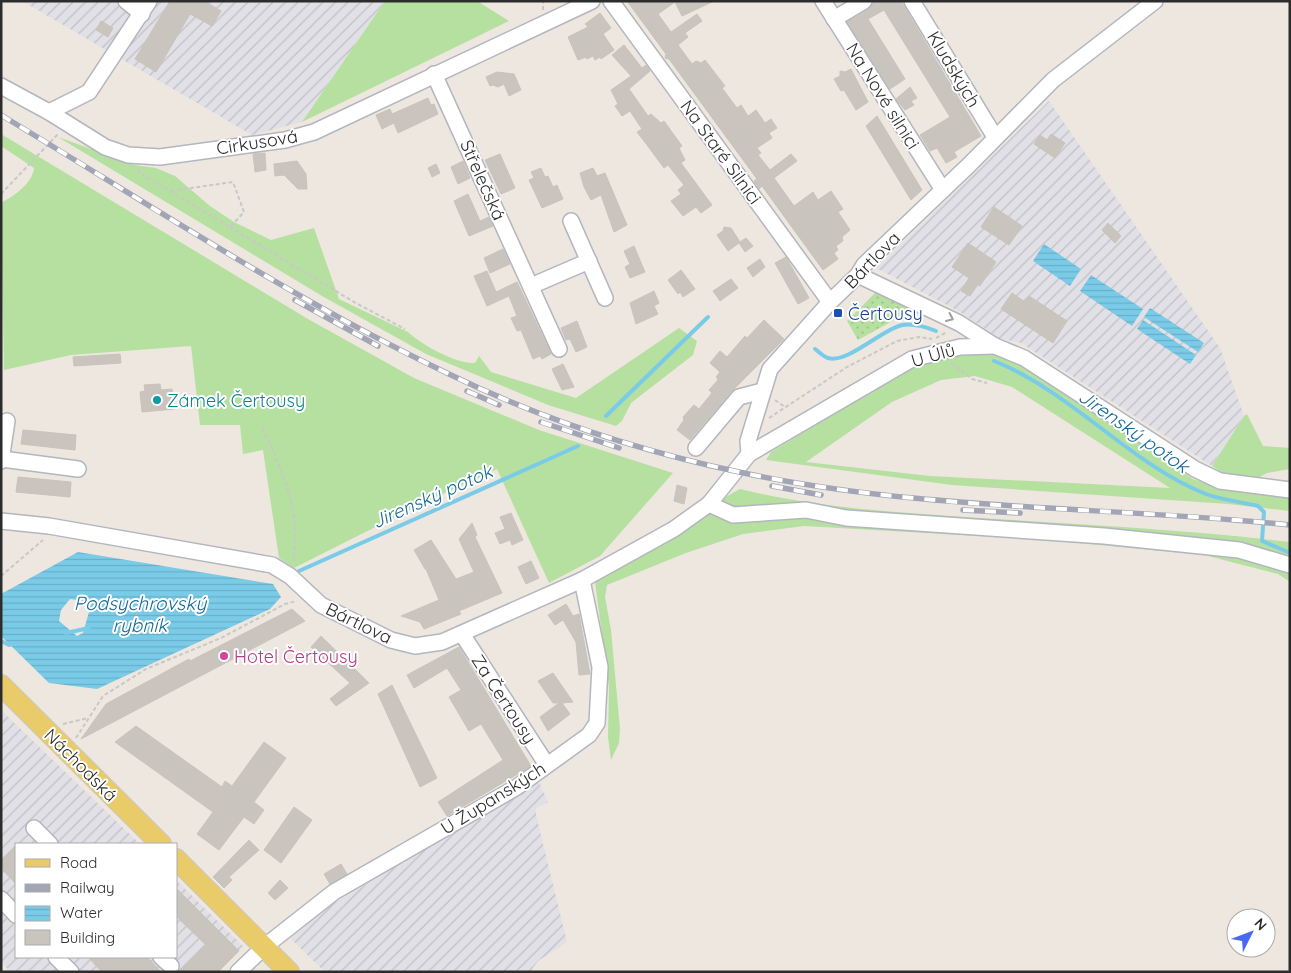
<svg xmlns="http://www.w3.org/2000/svg" width="1291" height="973" viewBox="0 0 1291 973" font-family="Quicksand,sans-serif">
  <defs>
    <pattern id="industrial-furrows" width="10" height="10" patternUnits="userSpaceOnUse" patternTransform="scale(1.25)"><rect width="10" height="10" fill="#e1e0e6"/><path d="M-1 1l2-2M0 10L10 0M9 11l2-2" fill="none" stroke="#c1c0c5"/></pattern>
    <pattern id="park-dots" width="8" height="8" patternUnits="userSpaceOnUse" patternTransform="scale(1.25)"><rect width="8" height="8" fill="#b6e0a0"/><path d="M2 2h.1M6 6h.1" fill="none" stroke="#9dc08a" stroke-width="1.8" stroke-linecap="round"/></pattern>
    <pattern id="water-rules" width="6" height="5" patternUnits="userSpaceOnUse" patternTransform="scale(1.25)"><rect width="6" height="5" fill="#7acbe8"/><path d="M0 2.5h6" fill="none" stroke="#6aaec7"/></pattern>
  </defs>
  <rect width="100%" height="100%" fill="#ede7e0"/>
  <!-- industrial -->
  <g fill="url(#industrial-furrows)">
    <path d="M 22,1 L 385,1 L 302,122 L 252,135 Z"/>
    <path d="M 1049,101 L 1220,348 L 1244,416 L 1212,466 L 1021,343 L 999,338 L 962,313 L 876,268 Z"/>
    <path d="M 1,710 L 140,844 L 16,844 L 16,957 L 176,957 L 176,880 L 243,946 L 218,972 L 10,972 L 1,961 Z"/>
    <path d="M 539,782 L 548,802 L 536,808 L 536,815 L 567,942 L 538,961 L 530,972 L 325,972 L 290,938 L 326,908 Z"/>
  </g>
  <!-- grass -->
  <g fill="#b6e0a0" fill-rule="evenodd">
    <path d="M 385,1 L 477,1 L 509,21 L 302,122 Z"/>
    <path d="M 1,134 L 308,319 L 414,378 L 539,430 L 673,473 L 600,556 L 549,583 L 497,469 L 423,503 L 294,568 L 279,558 L 263,450 L 243,454 L 240,425 L 200,425 L 191,346 L 71,355 L 4,370 L 1,203 C 15,195 32,184 34,168 L 1,146 Z"/>
    <path d="M 58,137 L 135,165 L 156,168 L 175,176 L 210,206 L 234,222 L 271,240 L 314,228 L 339,299 L 408,332 C 422,345 456,364 475,363 L 479,356 L 491,372 L 576,398 L 679,328 L 697,341 L 693,355 L 631,403 L 622,421 L 616,426 L 548,405 L 426,354 L 322,296 Z"/>
    <path d="M 977,352 L 1001,352 L 1024,364 L 1193,479 L 1223,489 L 1290,498 L 1290,511 L 1228,504 L 952,485 L 766,460 L 771,452 L 914,366 L 948,356 ZM 975,376 L 1012,387 L 1170,488 L 930,476 L 806,462 L 892,402 L 941,380 Z"/>
    <path d="M 1247,414 L 1263,446 L 1290,448 L 1290,469 L 1267,473 L 1258,478 L 1224,474 L 1212,466 L 1244,416 Z"/>
    <path d="M 740,489 C 814,507 890,512 965,517 C 1074,524 1182,529 1290,542 L 1290,582 L 1278,574 L 1204,555 L 1047,540 L 804,526 L 743,534 L 686,553 L 607,585 L 605,597 L 611,630 L 620,729 L 619,743 L 611,760 L 608,737 L 609,688 L 595,582 C 614,566 640,558 661,544 C 688,525 711,504 740,489 Z"/>
  </g>
  <!-- park -->
  <path fill="url(#park-dots)" d="M 877,291 L 918,310 L 917,316 L 896,319 L 858,340 L 847,321 Z"/>
  <!-- water -->
  <g fill="url(#water-rules)" fill-rule="evenodd">
    <path d="M 1044,244 L 1081,269 L 1070,286 L 1033,261 Z"/>
    <path d="M 1091,275 L 1143,309 L 1132,326 L 1080,291 Z"/>
    <path d="M 1150,308 L 1204,343 L 1198,352 L 1144,317 Z"/>
    <path d="M 1143,320 L 1196,355 L 1190,364 L 1137,329 Z"/>
    <path d="M 78,552 L 273,584 L 281,597 L 270,609 L 97,689 L 49,683 L 1,636 L 1,594 ZM 70,599 L 84,601 L 89,612 L 83,633 L 77,636 L 59,621 L 61,610 Z"/>
  </g>
  <g fill="none" stroke-linecap="round" stroke-linejoin="round">
    <!-- stream -->
    <g stroke="#7acbe8" stroke-width="4">
      <path d="M 815,349 C 819,352 824,357 828,358 C 847,364 881,330 902,325 C 914,323 926,327 936,331"/>
      <path d="M 994,361 C 1072,392 1130,464 1206,494 C 1222,500 1242,502 1258,506 L 1264,512 L 1262,541 L 1290,553"/>
      <path d="M 606,416 L 708,317"/>
      <path d="M 299,571 L 578,446"/>
      <path d="M 66,633 L 89,628"/>
      <path d="M 1,641 L 9,645 L 13,644"/>
    </g>
  </g>
  <!-- building -->
  <g fill="#c9c5be" stroke="#c9c3b9">
    <path d="M 170,1 L 204,1 L 221,11 L 212,26 L 190,14 L 156,72 L 135,59 Z"/>
    <path d="M 627,1 L 714,1 L 682,16 L 675,2 L 658,14 L 671,32 L 697,14 L 702,21 L 685,33 L 688,37 L 678,45 L 692,64 L 696,61 L 701,63 L 705,60 L 725,86 L 722,88 L 737,108 L 741,105 L 748,116 L 756,110 L 765,123 L 771,119 L 777,128 L 769,133 L 772,138 L 757,148 L 761,153 L 758,155 L 770,170 L 791,154 L 797,161 L 774,178 L 794,206 L 813,192 L 818,200 L 831,191 L 843,209 L 838,212 L 850,230 L 842,237 L 843,241 L 836,246 L 838,250 L 834,253 L 838,259 L 823,270 L 762,186 L 759,189 L 754,181 L 757,179 L 669,59 L 665,58 L 666,54 Z"/>
    <path d="M 873,1 L 901,1 L 981,136 L 954,152 L 957,157 L 946,163 L 937,148 L 930,151 L 920,135 L 950,117 L 884,10 L 868,19 L 905,79 L 890,89 L 847,22 L 869,9 Z"/>
    <path d="M 600,13 L 611,28 L 603,34 L 614,50 L 601,59 L 600,57 L 595,60 L 593,56 L 587,59 L 586,57 L 578,60 L 568,37 L 588,27 L 585,24 Z"/>
    <path d="M 101,21 L 113,28 L 108,37 L 96,30 Z"/>
    <path d="M 624,45 L 642,68 L 646,65 L 650,71 L 629,89 L 648,116 L 651,114 L 661,123 L 664,121 L 682,146 L 679,148 L 685,160 L 681,163 L 712,205 L 701,213 L 696,207 L 683,216 L 671,201 L 681,194 L 678,190 L 684,185 L 668,165 L 664,168 L 647,145 L 637,132 L 642,129 L 630,111 L 622,116 L 615,106 L 618,104 L 611,90 L 631,76 L 612,55 Z"/>
    <path d="M 851,69 L 868,102 L 856,110 L 844,90 L 841,91 L 834,79 L 840,76 L 840,71 L 845,72 Z"/>
    <path d="M 497,72 L 514,74 L 521,90 L 509,96 L 504,84 L 498,87 L 493,85 L 490,86 L 486,77 Z"/>
    <path d="M 910,87 L 917,98 L 911,101 L 914,105 L 905,110 L 896,99 Z"/>
    <path d="M 428,98 L 431,105 L 434,104 L 438,114 L 398,133 L 394,123 L 382,129 L 376,115 L 390,109 L 392,114 Z"/>
    <path d="M 877,116 L 922,190 L 911,200 L 866,126 Z"/>
    <path d="M 1051,134 L 1065,143 L 1055,158 L 1034,144 L 1040,135 L 1047,140 Z"/>
    <path d="M 265,153 L 266,170 L 255,172 L 253,154 Z"/>
    <path d="M 500,154 L 515,188 L 501,194 L 485,160 Z"/>
    <path d="M 297,161 L 306,174 L 307,189 L 298,189 L 284,175 L 275,176 L 274,164 Z"/>
    <path d="M 463,161 L 470,178 L 458,184 L 451,167 Z"/>
    <path d="M 436,164 L 440,173 L 432,177 L 428,168 Z"/>
    <path d="M 541,168 L 545,177 L 548,176 L 553,187 L 557,185 L 563,199 L 542,208 L 529,180 L 534,178 L 531,172 Z"/>
    <path d="M 593,168 L 597,176 L 605,173 L 627,225 L 614,232 L 601,195 L 591,200 L 584,187 L 580,173 Z"/>
    <path d="M 468,194 L 480,221 L 489,217 L 493,226 L 469,236 L 454,201 Z"/>
    <path d="M 994,207 L 1022,226 L 1009,245 L 981,227 Z"/>
    <path d="M 1108,223 L 1121,236 L 1115,243 L 1102,230 Z"/>
    <path d="M 724,227 L 731,228 L 740,242 L 746,238 L 753,246 L 745,252 L 739,243 L 728,251 L 717,235 L 723,231 Z"/>
    <path d="M 968,243 L 996,262 L 980,286 L 978,284 L 970,296 L 961,291 L 969,278 L 952,267 Z"/>
    <path d="M 634,246 L 645,272 L 630,278 L 625,267 L 630,264 L 624,251 Z"/>
    <path d="M 503,249 L 510,264 L 490,273 L 484,258 Z"/>
    <path d="M 786,257 L 809,298 L 798,304 L 775,263 Z"/>
    <path d="M 760,259 L 765,267 L 753,277 L 747,268 Z"/>
    <path d="M 681,270 L 695,289 L 683,297 L 680,292 L 678,294 L 668,280 Z"/>
    <path d="M 487,271 L 496,292 L 517,282 L 551,354 L 542,359 L 540,356 L 533,359 L 521,330 L 517,331 L 511,318 L 517,316 L 509,296 L 487,306 L 474,276 Z"/>
    <path d="M 731,279 L 738,288 L 720,301 L 713,291 Z"/>
    <path d="M 654,291 L 659,303 L 654,306 L 658,314 L 636,324 L 630,303 Z"/>
    <path d="M 1012,293 L 1025,302 L 1029,296 L 1067,321 L 1053,343 L 1001,309 Z"/>
    <path d="M 764,320 L 784,339 L 732,391 L 690,440 L 677,430 L 684,420 L 683,417 L 694,405 L 699,409 L 712,393 L 709,390 L 717,381 L 718,379 L 716,377 L 720,372 L 710,363 L 720,351 L 727,357 L 745,336 L 747,338 Z"/>
    <path d="M 577,321 L 587,347 L 576,352 L 570,339 L 566,340 L 561,328 Z"/>
    <path d="M 120,354 L 121,363 L 74,366 L 73,357 Z"/>
    <path d="M 563,364 L 574,387 L 562,390 L 552,369 Z"/>
    <path d="M 160,384 L 161,390 L 172,389 L 174,409 L 142,412 L 140,392 L 145,391 L 144,385 Z"/>
    <path d="M 23,430 L 76,435 L 75,450 L 21,444 Z"/>
    <path d="M 18,477 L 71,482 L 70,497 L 16,492 Z"/>
    <path d="M 677,485 L 687,488 L 684,504 L 674,501 Z"/>
    <path d="M 511,513 L 523,540 L 512,545 L 510,540 L 500,544 L 495,533 L 505,529 L 500,517 Z"/>
    <path d="M 472,523 L 477,535 L 475,537 L 502,593 L 459,611 L 461,614 L 424,629 L 420,622 L 401,616 L 439,600 L 426,569 L 425,569 L 414,550 L 431,540 L 456,579 L 474,572 L 459,539 Z"/>
    <path d="M 531,561 L 539,578 L 526,584 L 518,567 Z"/>
    <path d="M 566,604 L 573,616 L 579,614 L 590,674 L 579,675 L 576,642 L 563,620 L 555,625 L 548,615 Z"/>
    <path d="M 292,609 L 305,621 L 81,739 L 106,704 L 189,659 L 190,661 Z"/>
    <path d="M 321,636 L 369,683 L 336,706 L 330,699 L 350,683 L 311,647 Z"/>
    <path d="M 459,647 L 531,766 L 447,816 L 438,802 L 503,760 L 481,724 L 469,731 L 449,697 L 461,690 L 447,668 L 414,688 L 407,675 Z"/>
    <path d="M 553,673 L 573,702 L 562,703 L 570,714 L 548,731 L 540,717 L 559,703 L 553,703 L 538,681 Z"/>
    <path d="M 392,685 L 437,778 L 420,787 L 378,694 Z"/>
    <path d="M 136,726 L 222,787 L 225,781 L 232,786 L 264,742 L 286,758 L 254,802 L 264,810 L 254,824 L 244,817 L 219,850 L 197,834 L 213,812 L 115,742 Z"/>
    <path d="M 294,807 L 312,820 L 281,863 L 264,850 Z"/>
    <path d="M 249,840 L 259,850 L 229,877 L 232,880 L 224,888 L 213,877 Z"/>
    <path d="M 16,845 L 16,884 L 1,868 L 1,860 Z"/>
    <path d="M 341,864 L 347,874 L 330,884 L 324,874 Z"/>
    <path d="M 280,880 L 288,888 L 275,900 L 268,893 Z"/>
    <path d="M 176,888 L 239,951 L 218,972 L 178,972 L 206,945 L 176,916 Z"/>
    <path d="M 88,957 L 147,957 L 161,972 L 102,972 Z"/>
  </g>
  <g fill="none" stroke-linecap="round" stroke-linejoin="round">
    <!-- minor casing -->
    <g stroke="#b3b6bf" stroke-width="18">
      <g id="minor">
        <path d="M 126,1 L 142,14"/>
        <path d="M 611,1 L 830,302"/>
        <path d="M 823,1 L 943,190"/>
        <path d="M 912,1 L 995,137"/>
        <path d="M 834,19 L 864,1"/>
        <path d="M 434,74 L 559,349"/>
        <path d="M 1,86 L 49,112 L 105,147 L 128,155 L 160,157 L 285,140 L 314,132 L 592,1"/>
        <path d="M 49,112 L 89,92 L 149,1"/>
        <path d="M 571,221 L 605,298"/>
        <path d="M 858,275 L 959,323 L 995,346 L 1024,358 L 1195,469 L 1220,481 L 1290,490"/>
        <path d="M 531,286 L 589,261"/>
        <path d="M 696,448 L 739,397 L 762,391"/>
        <path d="M 749,454 L 748,441 L 770,369 L 830,302 L 858,275 L 864,265 L 969,165 L 1053,80 L 1155,1"/>
        <path d="M 2,459 L 78,469"/>
        <path d="M 1,461 L 7,421"/>
        <path d="M 709,504 L 733,515 L 806,510 L 846,518 L 1104,536 L 1239,550 L 1290,565"/>
        <path d="M 1,521 L 49,526 L 272,565 L 290,576 L 321,605 L 391,640 L 415,646 L 442,642 L 582,580 L 674,529 L 709,504 L 749,454 L 912,359 L 960,347 L 995,346"/>
        <path d="M 462,634 L 547,765"/>
        <path d="M 34,828 L 50,844"/>
        <path d="M 1,899 L 16,915"/>
        <path d="M 56,957 L 71,972"/>
        <path d="M 161,957 L 171,966"/>
        <path d="M 238,972 L 264,947 L 334,892 L 517,787 L 589,735 L 597,723 L 600,667 L 582,580"/>
      </g>
    </g>
    <!-- major casing -->
    <g stroke="#c8c8c8" stroke-width="22">
      <g id="major">
        <path d="M 1,685 L 161,844"/>
        <path d="M 176,859 L 289,972"/>
      </g>
    </g>
    <!-- path -->
    <g stroke="#c8c8c8" stroke-width="2" stroke-dasharray="4 2.5" stroke-linecap="butt">
      <path d="M 543,10 L 543,1"/>
      <path d="M 138,169 L 140,173 L 230,227 L 244,212 L 233,182 L 170,191"/>
      <path d="M 1,194 L 58,134"/>
      <path d="M 230,227 L 354,302 L 405,329"/>
      <path d="M 936,338 L 947,332"/>
      <path d="M 951,363 L 972,379 L 987,383"/>
      <path d="M 775,400 L 785,407"/>
      <path d="M 769,418 L 847,367 L 897,341 L 919,337 L 932,339"/>
      <path d="M 263,428 C 282,471 302,513 293,561"/>
      <path d="M 1,576 L 43,540"/>
      <path d="M 63,724 L 88,718"/>
      <path d="M 76,738 L 103,696 L 146,669 L 221,638 L 285,604 L 297,601"/>
    </g>
    <!-- minor -->
    <use href="#minor" stroke="#fff" stroke-width="15"/>
    <!-- major -->
    <use href="#major" stroke="#e9cb69" stroke-width="20"/>
    <!-- rail casing -->
    <g stroke="#a2a5b5" stroke-width="5.5">
      <g id="rail">
        <path d="M 1,115 C 149,204 295,301 451,375 C 542,419 640,451 739,472 C 920,511 1106,506 1290,525"/>
        <path d="M 295,300 L 378,346"/>
        <path d="M 467,391 L 499,405"/>
        <path d="M 541,422 L 619,448"/>
        <path d="M 772,486 L 821,495"/>
        <path d="M 963,510 L 1020,513"/>
      </g>
    </g>
    <!-- rail -->
    <use href="#rail" stroke="#fff" stroke-width="4" stroke-dasharray="11" stroke-linecap="butt"/>
  </g>
  <!-- one-way arrows -->
  <defs><path id="oneway-chevron" d="M-2-3.5L2.5 0L-2 3.5" fill="none" stroke-width="1.6" stroke-linecap="round" stroke-linejoin="round" transform="scale(1.25)"/></defs>
  <use stroke="#a0a0a0" href="#oneway-chevron" transform="translate(950 318) rotate(25)"/>
  <!-- markers -->
  <rect fill="#1a4fb4" stroke="#fff" stroke-width="2" x="833" y="308" width="10" height="10" rx="2.5"/>
  <circle fill="#0f9aa8" stroke="#fff" stroke-width="2" cx="157" cy="400" r="5"/>
  <circle fill="#d1479c" stroke="#fff" stroke-width="2" cx="224" cy="656" r="5"/>
  <g text-anchor="middle" dominant-baseline="central" stroke-width="4" stroke-linejoin="round" paint-order="stroke">
    <!-- street labels -->
    <g font-size="18" fill="#2c2c2c" stroke="#fff">
      <text transform="translate(954 69) rotate(59)">Kludských</text>
      <text transform="translate(883 96) rotate(58)">Na Nové silnici</text>
      <text transform="translate(257 142) rotate(-9)">Cirkusová</text>
      <text transform="translate(721 152) rotate(54)">Na Staré Silnici</text>
      <text transform="translate(483 180) rotate(66)">Střelečská</text>
      <text transform="translate(872 260) rotate(-46)">Bártlova</text>
      <text transform="translate(933 355) rotate(-16)">U Úlů</text>
      <text transform="translate(359 623) rotate(26)">Bártlova</text>
      <text transform="translate(504 699) rotate(57)">Za Čertousy</text>
      <text transform="translate(81 765) rotate(45)">Náchodská</text>
      <text transform="translate(493 798) rotate(-32)">U Županských</text>
    </g>
    <!-- transit labels -->
    <g font-size="18" fill="#164399" stroke="#fff" text-anchor="start">
      <text x="848" y="313">Čertousy</text>
    </g>
    <!-- culture labels -->
    <g font-size="18" fill="#0d838f" stroke="#fff" text-anchor="start">
      <text x="167" y="400">Zámek Čertousy</text>
    </g>
    <!-- hotel labels -->
    <g font-size="18" fill="#b23c85" stroke="#fff" text-anchor="start">
      <text x="234" y="656">Hotel Čertousy</text>
    </g>
    <!-- water labels -->
    <g font-size="19" font-style="italic" fill="#166a97" stroke="#fff">
      <text transform="translate(1134 431) rotate(35)">Jirenský potok</text>
      <text transform="translate(432 496) rotate(-24)">Jirenský potok</text>
      <text x="140" y="603">Podsychrovský<tspan x="140" dy="22">rybník</tspan></text>
    </g>
  </g>
  <!-- border -->
  <rect width="1291" height="973" fill="none" stroke="#2c2c2c" stroke-width="5"/>
  <!-- legend -->
  <rect x="15" y="843" width="162" height="115" fill="#ffffff" stroke="#ababab"/>
  <rect x="25" y="859" width="25" height="8" fill="#e9cb69" stroke="#ababab"/>
  <text x="60" y="868" font-size="15" fill="#2c2c2c">Road</text>
  <rect x="25" y="884" width="25" height="8" fill="#a2a5b5" stroke="#ababab"/>
  <text x="60" y="893" font-size="15" fill="#2c2c2c">Railway</text>
  <rect x="25" y="906" width="25" height="15" fill="url(#water-rules)" stroke="#ababab"/>
  <text x="60" y="918" font-size="15" fill="#2c2c2c">Water</text>
  <rect x="25" y="930" width="25" height="15" fill="#c9c5be" stroke="#ababab"/>
  <text x="60" y="943" font-size="15" fill="#2c2c2c">Building</text>
  <!-- north arrow -->
  <g transform="translate(1251 933) rotate(48)"><circle r="24" fill="#ffffff" stroke="#ababab"/>
  <path d="M0-4L9 19L0 12L-9 19Z" fill="#4a69f0"/>
  <text y="-8" font-size="14" font-weight="bold" text-anchor="middle" fill="#2c2c2c">N</text>
  </g>
</svg>
